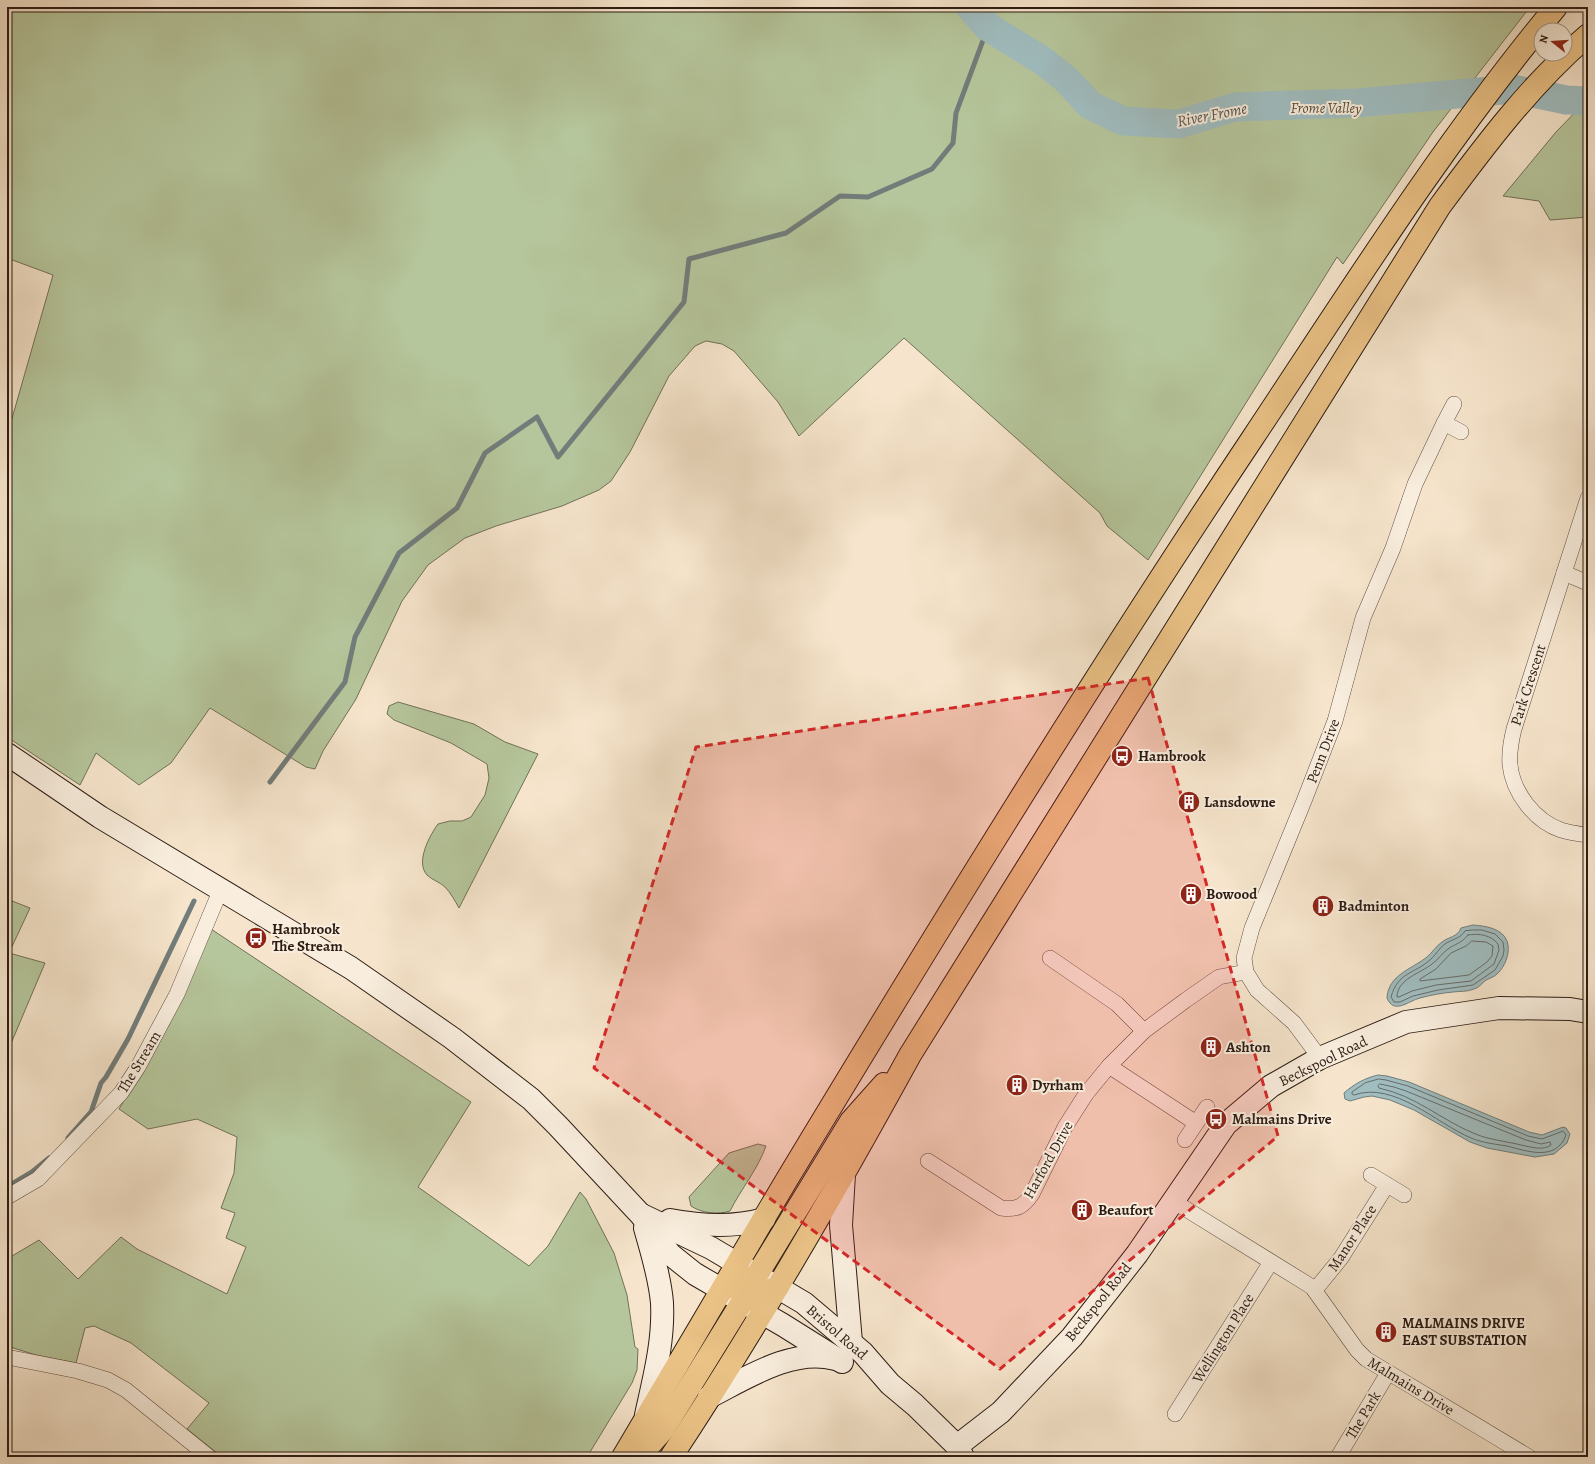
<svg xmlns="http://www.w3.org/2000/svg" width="1595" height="1464" viewBox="0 0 1595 1464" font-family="Alegreya,serif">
  <rect width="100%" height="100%" fill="#f6e5cc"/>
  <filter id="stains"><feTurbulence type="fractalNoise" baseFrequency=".005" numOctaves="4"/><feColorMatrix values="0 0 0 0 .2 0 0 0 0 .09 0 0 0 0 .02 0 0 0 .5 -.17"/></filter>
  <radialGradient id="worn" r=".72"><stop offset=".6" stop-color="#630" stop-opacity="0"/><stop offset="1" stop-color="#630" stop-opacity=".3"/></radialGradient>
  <!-- green -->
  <g fill="#b6c69c" stroke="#717158">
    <path d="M 7,7 L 1530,7 L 1433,132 L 1343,264 L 1337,257 L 1148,560 L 1107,526 L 1100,513 L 904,338 L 799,436 L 778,402 L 734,351 L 722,344 L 706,341 L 695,346 L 669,376 L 630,452 L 611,481 L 599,490 L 562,506 L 496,526 L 465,538 L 428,565 L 402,601 L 356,699 L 323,751 L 315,769 L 306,767 L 210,708 L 171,763 L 139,785 L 96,753 L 80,785 L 7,737 L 7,436 L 53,275 L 7,258 Z"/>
    <path d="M 1588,99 L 1588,217 L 1550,220 L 1539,201 L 1503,196 L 1556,132 Z"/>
    <path d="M 398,702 L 474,724 L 505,742 L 538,754 L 459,908 C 455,901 451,893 445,887 C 440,882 432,880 427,875 C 415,862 430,835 438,824 L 450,821 L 462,821 L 471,817 L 485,795 L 489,778 L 487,764 L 451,743 L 394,720 L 387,714 L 389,706 Z"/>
    <path d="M 7,899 L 30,908 L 9,953 L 45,963 L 7,1053 Z"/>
    <path d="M 208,927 L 471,1102 L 418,1187 L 529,1266 L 548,1246 L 580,1192 L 586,1199 L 614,1253 L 627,1295 L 635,1347 L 638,1349 L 637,1370 L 632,1383 L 587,1457 L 222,1457 L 187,1429 L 209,1403 L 131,1343 L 94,1326 L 85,1328 L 76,1363 L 36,1355 L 7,1346 L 7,1259 L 39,1240 L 78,1279 L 121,1237 L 137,1249 L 227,1294 L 246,1247 L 226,1238 L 235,1213 L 221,1208 L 234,1173 L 237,1137 L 197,1119 L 148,1129 L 119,1109 L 134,1084 Z"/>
    <path d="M 758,1144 L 766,1146 C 758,1169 741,1189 730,1211 C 718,1215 701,1213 691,1206 L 689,1197 L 729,1153 Z"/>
  </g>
  <!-- water -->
  <g fill="#a0bdc0" stroke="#727d7b">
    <path d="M 1473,925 C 1485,926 1502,928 1507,941 C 1511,952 1505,967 1497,974 C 1494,977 1490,978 1486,980 C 1482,983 1479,988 1474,989 C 1467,992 1460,991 1453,992 C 1442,993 1431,995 1420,998 C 1408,1001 1394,1015 1387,998 C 1388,975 1412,969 1427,957 C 1432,953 1436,946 1442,942 C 1448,937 1458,937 1461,928 Z"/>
    <path d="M 1378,1075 L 1387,1076 L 1409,1082 L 1529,1132 L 1542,1135 L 1563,1127 L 1566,1128 L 1570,1134 L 1567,1143 L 1554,1154 L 1535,1157 L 1487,1148 L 1470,1142 L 1414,1110 L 1390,1100 L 1372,1096 L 1364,1097 L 1350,1101 L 1345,1099 L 1344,1093 C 1354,1084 1365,1078 1378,1075 Z"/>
  </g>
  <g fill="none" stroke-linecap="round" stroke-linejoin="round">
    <!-- shore -->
    <g stroke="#666c6a" stroke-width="1">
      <path d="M 1473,930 L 1482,930 L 1495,934 L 1503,942 L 1504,950 L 1503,956 L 1495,970 L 1473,985 L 1438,990 L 1413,996 L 1400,1002 L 1394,1002 L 1391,997 C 1398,972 1414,974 1430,960 C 1436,955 1439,948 1445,944 C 1452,939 1460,939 1465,931 Z"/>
      <path d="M 1468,935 C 1479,933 1491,935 1498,944 L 1499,950 L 1494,964 L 1471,981 L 1436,985 L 1412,991 L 1399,997 L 1397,997 C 1397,979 1421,973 1432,964 C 1438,960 1442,953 1448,949 C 1455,944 1462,943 1468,935 Z"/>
      <path d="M 1472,941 L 1486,942 L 1493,946 L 1492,956 L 1487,962 L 1469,975 L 1420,981 L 1420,979 L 1436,969 L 1451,953 L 1466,946 Z"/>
      <path d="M 1379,1079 L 1386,1080 L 1408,1086 L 1528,1136 L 1542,1139 L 1563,1131 L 1566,1135 C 1556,1162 1527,1151 1507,1146 C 1495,1144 1483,1143 1471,1138 C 1436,1123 1394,1081 1354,1095 L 1352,1094 L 1352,1092 L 1365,1083 Z"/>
      <path d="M 1380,1084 L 1394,1087 L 1406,1091 L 1526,1140 L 1541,1144 L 1550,1142 L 1551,1145 C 1543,1151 1531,1147 1521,1145 C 1505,1141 1489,1140 1473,1133 C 1440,1119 1416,1096 1379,1088 L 1378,1086 Z"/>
    </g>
    <!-- stream -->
    <g stroke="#727d7b" stroke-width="5">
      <path d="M 270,782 L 345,682 L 355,637 L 399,553 L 457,508 L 485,453 L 537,417 L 558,457 L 684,302 L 689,259 L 786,233 L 840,196 L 868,197 L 932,169 L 953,143 L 956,113 L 988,27"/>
      <path d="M 68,1138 L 91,1112 L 101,1083 L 106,1077 L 128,1039 L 194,901"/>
      <path d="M 7,1187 L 32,1172 L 49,1158"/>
    </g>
    <!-- river -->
    <path stroke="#a0bdc0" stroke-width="29" d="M 970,7 L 988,27 L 1043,61 L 1067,80 L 1090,105 L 1123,121 L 1179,124 L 1235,107 L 1357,103 L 1513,89 L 1566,100 L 1588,101"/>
    <!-- street casing -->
    <g stroke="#5e4e42" stroke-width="16">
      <g id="street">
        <path d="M 1444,423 L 1461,432"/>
        <path d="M 1588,498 L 1514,729 C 1511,741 1509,753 1510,765 C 1513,793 1535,821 1561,830 C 1570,833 1579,834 1588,835"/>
        <path d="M 1564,573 L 1588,583"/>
        <path d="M 1050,958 L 1117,1004 L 1144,1031"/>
        <path d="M 1320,1058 L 1294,1023 L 1257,990 L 1246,972 L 1244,958 L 1252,928 L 1304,801 L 1335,721 L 1363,618 L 1393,548 L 1415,484 L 1444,423 L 1454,404"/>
        <path d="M 1109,1066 L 1196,1123"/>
        <path d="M 1185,1140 L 1207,1107"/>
        <path d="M 928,1161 L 1001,1208 C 1017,1210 1023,1207 1032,1194 L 1065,1127 L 1086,1094 L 1109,1066 L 1144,1031 L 1186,1000 L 1219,977 L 1246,972"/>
        <path d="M 1371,1175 L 1404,1195"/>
        <path d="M 7,1197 L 38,1179 L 121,1093 L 138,1067 L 177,994 L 221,889"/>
        <path d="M 1173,1201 L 1312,1287 L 1357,1350 L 1366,1359 L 1529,1457"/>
        <path d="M 1315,1290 L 1341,1258 L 1387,1185"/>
        <path d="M 7,1357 L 78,1371 L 108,1380 L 126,1390 L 209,1457"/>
        <path d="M 1175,1414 L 1271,1262"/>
        <path d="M 1338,1457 L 1388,1373"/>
      </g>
    </g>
    <!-- secondary casing -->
    <g stroke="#2c1c14" stroke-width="24">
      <g id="secondary">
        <path d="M 7,754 L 100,817 L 351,968 L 452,1038 L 531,1099 L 558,1126 L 641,1215 L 670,1254 L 695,1274 L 783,1325 L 842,1362"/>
        <path d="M 844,1174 L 841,1225 L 851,1342"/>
        <path d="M 642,1215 L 711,1248 L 804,1303 L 863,1353 L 890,1384 L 915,1405 L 957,1446 L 963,1457"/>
        <path d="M 670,1220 C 702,1226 733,1228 764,1219"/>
        <path d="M 645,1228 C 652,1253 660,1278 662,1303 C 664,1341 654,1378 646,1415"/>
        <path d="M 709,1397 C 745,1379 793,1347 835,1359"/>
        <path d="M 957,1446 L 1001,1412 L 1072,1337 L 1137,1254 L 1226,1124 L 1271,1086 L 1320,1058 L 1406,1022 L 1499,1008 L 1570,1009 L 1588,1012"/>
      </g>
    </g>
    <!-- highway casing -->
    <g stroke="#2c1c14" stroke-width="24">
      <g id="highway">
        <path d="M 722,1290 L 757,1275 L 851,1121 L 884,1084"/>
        <path d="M 623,1457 C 678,1365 731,1273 786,1181 C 937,931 1090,682 1252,439 C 1349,293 1443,143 1556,7"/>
        <path d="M 639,1457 L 663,1430 L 742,1302 L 778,1287"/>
        <path d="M 671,1457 C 757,1327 835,1192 910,1055 L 1440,206 C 1485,145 1531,84 1588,35"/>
      </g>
    </g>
    <!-- street -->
    <use href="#street" stroke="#f9eede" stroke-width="15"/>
    <!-- secondary -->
    <use href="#secondary" stroke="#f9eede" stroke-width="22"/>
    <!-- highway -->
    <use href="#highway" stroke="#ebc286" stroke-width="22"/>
  </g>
  <!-- marked area -->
  <path fill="#d62828" fill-opacity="0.2" stroke="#d62828" stroke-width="3" stroke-dasharray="8 5" stroke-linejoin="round" d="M 1148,678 L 1278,1136 L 1000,1369 L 594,1068 L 696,747 Z"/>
  <!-- icons -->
  <defs>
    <g id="bus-disc" transform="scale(1.15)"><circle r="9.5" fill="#8f2418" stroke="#f9eede"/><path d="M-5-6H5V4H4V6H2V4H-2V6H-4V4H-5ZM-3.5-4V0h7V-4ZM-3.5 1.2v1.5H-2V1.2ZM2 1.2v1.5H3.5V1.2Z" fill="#fff"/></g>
    <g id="building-disc" transform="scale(1.15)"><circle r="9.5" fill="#8f2418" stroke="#f9eede"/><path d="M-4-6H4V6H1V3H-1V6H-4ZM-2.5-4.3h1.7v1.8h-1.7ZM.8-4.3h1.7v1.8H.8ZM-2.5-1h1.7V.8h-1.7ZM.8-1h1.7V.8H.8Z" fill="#fff"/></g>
  </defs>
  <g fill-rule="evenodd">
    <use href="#bus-disc" x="1122" y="756"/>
    <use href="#building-disc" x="1189" y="802"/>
    <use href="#building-disc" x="1191" y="894"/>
    <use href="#building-disc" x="1323" y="906"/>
    <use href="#bus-disc" x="256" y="938"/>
    <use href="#building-disc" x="1211" y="1047"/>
    <use href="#building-disc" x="1017" y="1085"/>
    <use href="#bus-disc" x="1216" y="1119"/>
    <use href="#building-disc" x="1082" y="1210"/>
    <use href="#building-disc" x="1386" y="1332"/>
  </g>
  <g text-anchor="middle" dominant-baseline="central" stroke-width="4" stroke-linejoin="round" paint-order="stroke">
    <!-- park labels -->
    <g font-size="15" font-style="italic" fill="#554f3d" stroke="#f9eede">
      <text x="1326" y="108">Frome Valley</text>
    </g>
    <!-- street labels -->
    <g font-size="15" fill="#2c1c14" stroke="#f9eede">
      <text transform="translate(1528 685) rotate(-72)">Park Crescent</text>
      <text transform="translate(1323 751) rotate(-69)">Penn Drive</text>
      <text transform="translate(1323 1061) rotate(-26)">Beckspool Road</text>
      <text transform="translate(139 1062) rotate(-59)">The Stream</text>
      <text transform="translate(1048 1160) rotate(-61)">Harford Drive</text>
      <text transform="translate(1352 1238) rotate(-57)">Manor Place</text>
      <text transform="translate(1098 1302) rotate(-51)">Beckspool Road</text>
      <text transform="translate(837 1332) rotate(41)">Bristol Road</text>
      <text transform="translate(1223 1338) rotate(-58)">Wellington Place</text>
      <text transform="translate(1411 1386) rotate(31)">Malmains Drive</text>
      <text transform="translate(1363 1415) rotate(-59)">The Park</text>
    </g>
    <!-- poi labels -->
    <g font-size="15" font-weight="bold" fill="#2c1c14" stroke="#f9eede" text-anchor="start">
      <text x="1138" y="756">Hambrook</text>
      <text x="1204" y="802">Lansdowne</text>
      <text x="1206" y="894">Bowood</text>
      <text x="1338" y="906">Badminton</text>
      <text x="272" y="929">Hambrook<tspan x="272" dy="17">The Stream</tspan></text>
      <text x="1226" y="1047">Ashton</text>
      <text x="1032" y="1085">Dyrham</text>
      <text x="1232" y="1119">Malmains Drive</text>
      <text x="1098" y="1210">Beaufort</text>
      <text x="1402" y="1323">MALMAINS DRIVE<tspan x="1402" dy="17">EAST SUBSTATION</tspan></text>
    </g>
    <!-- water labels -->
    <g font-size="16" font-style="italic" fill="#555450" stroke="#f9eede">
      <text transform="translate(1212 115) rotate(-11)">River Frome</text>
    </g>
  </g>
  <!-- margin -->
  <rect width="1595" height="1464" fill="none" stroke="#f6e5cc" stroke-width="24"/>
  <rect x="8" y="8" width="1579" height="1448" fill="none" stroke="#2c1c14" stroke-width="2"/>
  <rect x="12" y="12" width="1571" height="1440" fill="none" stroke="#2c1c14"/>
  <!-- north arrow -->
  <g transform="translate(1553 42) rotate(287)"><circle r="19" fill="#f9eede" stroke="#a79a8d"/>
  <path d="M0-3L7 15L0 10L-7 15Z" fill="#8f2418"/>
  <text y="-6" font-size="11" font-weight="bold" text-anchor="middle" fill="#2c1c14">N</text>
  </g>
  <rect width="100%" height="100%" filter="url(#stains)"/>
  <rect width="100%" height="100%" fill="url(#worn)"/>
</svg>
